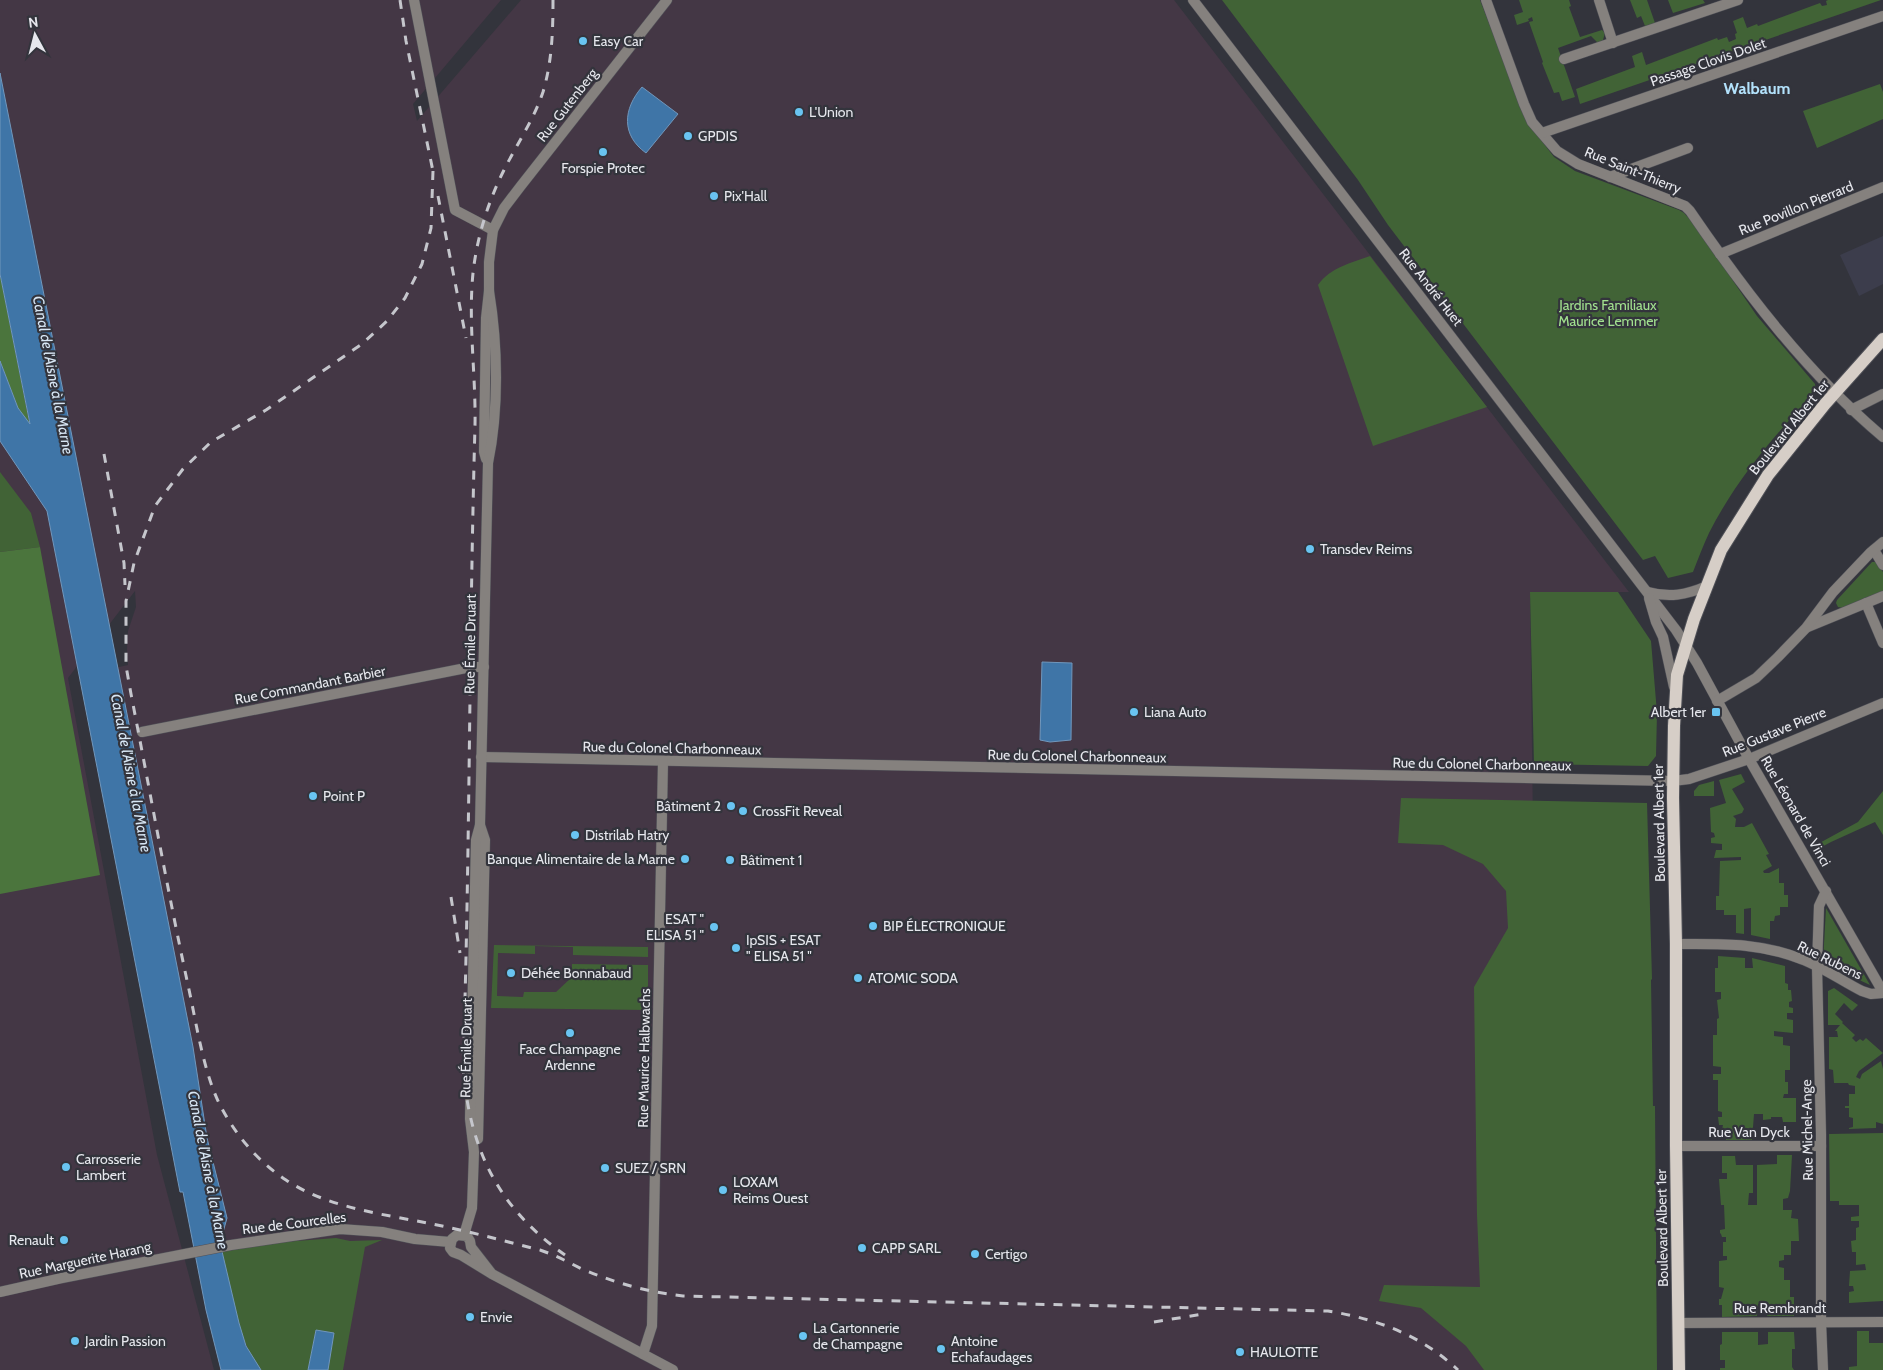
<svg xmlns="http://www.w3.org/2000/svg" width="1883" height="1370" viewBox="0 0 1883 1370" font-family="Cabin,sans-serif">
  <rect width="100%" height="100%" fill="#33343c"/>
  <!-- built -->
  <path fill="#3c3d4c" d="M 1883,236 L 1883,284 L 1859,296 L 1840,255 Z"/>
  <!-- industrial -->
  <path fill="#443745" d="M 0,0 L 501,0 L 413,104 L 417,121 L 521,0 L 1174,0 L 1629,592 L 1530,592 L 1540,1370 L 240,1370 L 96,672 L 128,665 L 127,650 L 128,631 L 136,607 L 135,591 L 68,678 L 157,1155 L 214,1370 L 0,1370 Z"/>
  <!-- green -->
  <g fill="#416336">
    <path d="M 1222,0 L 1480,0 L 1517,96 L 1531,127 L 1554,157 L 1575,171 L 1679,210 L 1684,213 L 1695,225 L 1757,316 L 1815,384 L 1816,392 C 1775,434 1736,480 1709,533 C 1703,546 1698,559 1693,572 L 1668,578 L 1655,556 L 1643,560 L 1388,225 L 1358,180 Z"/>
    <path d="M 1519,0 L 1569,0 L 1571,6 L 1569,7 L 1580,37 L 1602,30 L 1605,33 L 1603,40 L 1598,43 L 1591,36 L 1558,48 L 1575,97 L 1562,101 L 1559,92 L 1554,93 L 1542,63 L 1543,62 L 1529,22 L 1533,21 L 1532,17 L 1528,19 L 1529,21 L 1517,25 L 1514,15 L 1523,12 Z"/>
    <path d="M 1630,0 L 1647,0 L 1655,23 L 1645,26 L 1641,16 L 1637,18 Z"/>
    <path d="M 1668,0 L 1703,0 L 1705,3 L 1673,13 Z"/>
    <path d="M 1828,0 L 1881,0 L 1580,104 L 1576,89 L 1635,67 L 1632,56 L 1642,52 L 1646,65 L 1717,38 L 1718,40 L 1727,37 L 1729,42 L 1736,39 L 1735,34 L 1737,33 L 1733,21 L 1743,17 L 1747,28 L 1757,24 L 1758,26 L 1820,3 L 1822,6 L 1827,5 L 1826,1 Z"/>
    <path d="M 1880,84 L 1883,92 L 1883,119 L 1817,148 L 1803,111 Z"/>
    <path d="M 1370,256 L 1376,264 L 1487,407 L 1373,446 L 1318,285 C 1331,267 1351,263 1370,256 Z"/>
    <path d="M 0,472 L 31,513 L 40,547 L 0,552 Z"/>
    <path d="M 1872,562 L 1876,562 L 1883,572 L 1883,592 L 1843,608 L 1838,607 L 1836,603 L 1837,600 Z"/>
    <path d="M 1530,592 L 1618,592 L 1651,641 L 1657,713 L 1656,756 L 1648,766 L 1534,764 Z"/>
    <path d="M 1741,774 L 1745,782 L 1732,789 L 1744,809 L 1742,813 L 1733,816 L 1736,819 L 1735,827 L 1744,827 L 1752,823 L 1769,854 L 1766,855 L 1772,866 L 1763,871 L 1764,873 L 1769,873 L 1779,868 L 1779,883 L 1784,883 L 1784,895 L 1788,895 L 1788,907 L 1780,907 L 1780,915 L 1775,916 L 1774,921 L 1770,921 L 1770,939 L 1751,935 L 1751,908 L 1744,909 L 1744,934 L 1736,933 L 1736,915 L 1724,915 L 1724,910 L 1716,910 L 1716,896 L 1719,896 L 1720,861 L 1741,860 L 1741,857 L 1714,858 L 1716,850 L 1722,850 L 1722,844 L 1711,843 L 1711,838 L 1715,837 L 1714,833 L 1711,832 L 1710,808 L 1726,803 L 1719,780 Z"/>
    <path d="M 1714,781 L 1714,796 L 1694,796 L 1694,791 L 1699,785 Z"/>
    <path d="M 1883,791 L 1883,835 L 1875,822 L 1831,842 L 1816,850 L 1814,846 L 1858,822 Z"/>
    <path d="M 1401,798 L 1647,803 L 1652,979 L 1651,980 L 1653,1106 L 1655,1106 L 1657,1370 L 1484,1370 L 1466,1346 L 1421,1308 L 1379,1301 L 1384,1285 L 1480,1287 L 1477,1215 L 1474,987 L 1508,928 L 1506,891 L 1483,864 L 1443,845 L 1398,843 Z"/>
    <path d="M 1826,908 L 1870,985 L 1823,963 Z"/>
    <path d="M 494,945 L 648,947 L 648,957 L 573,955 L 573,947 L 535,946 L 535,954 L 498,953 L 497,996 L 523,997 L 524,992 L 556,992 L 572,977 L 572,964 L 648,965 L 648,1010 L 491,1008 Z"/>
    <path d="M 1718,956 L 1745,958 L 1745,968 L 1753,968 L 1752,958 L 1785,966 L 1785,983 L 1788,984 L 1788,990 L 1791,990 L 1792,1001 L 1789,1002 L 1789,1007 L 1793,1008 L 1793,1013 L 1787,1013 L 1787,1019 L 1793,1020 L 1793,1033 L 1774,1031 L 1774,1036 L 1783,1037 L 1783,1045 L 1790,1046 L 1790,1070 L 1785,1070 L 1785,1082 L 1788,1082 L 1788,1094 L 1784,1094 L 1783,1098 L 1796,1098 L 1796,1122 L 1783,1122 L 1782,1117 L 1771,1117 L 1771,1119 L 1763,1120 L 1763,1114 L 1754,1114 L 1752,1140 L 1726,1140 L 1726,1134 L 1721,1134 L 1723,1125 L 1719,1125 L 1718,1117 L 1722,1117 L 1722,1112 L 1718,1111 L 1718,1080 L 1713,1080 L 1713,1074 L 1721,1074 L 1721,1067 L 1713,1066 L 1713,1035 L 1717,1035 L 1717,1019 L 1719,1018 L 1717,1000 L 1721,999 L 1721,992 L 1715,992 L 1715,968 L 1718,968 Z"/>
    <path d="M 1834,988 L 1858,1005 L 1852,1011 L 1844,1003 L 1835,1014 L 1843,1022 L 1842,1023 L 1855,1035 L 1852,1038 L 1856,1042 L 1860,1039 L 1863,1041 L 1866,1038 L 1883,1053 L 1859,1071 L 1856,1077 L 1860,1079 L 1862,1074 L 1881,1061 L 1883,1069 L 1883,1124 L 1876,1122 L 1876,1128 L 1849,1129 L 1849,1128 L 1853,1127 L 1853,1118 L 1849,1117 L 1849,1108 L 1845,1108 L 1845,1106 L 1849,1106 L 1849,1094 L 1855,1094 L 1855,1086 L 1849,1085 L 1848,1083 L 1834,1083 L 1833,1070 L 1829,1069 L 1829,1037 L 1838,1037 L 1837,1031 L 1835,1031 L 1840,1025 L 1828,1025 L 1828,991 Z"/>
    <path d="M 1883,1133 L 1883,1301 L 1849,1303 L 1849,1292 L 1854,1291 L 1853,1286 L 1849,1286 L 1850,1271 L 1866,1270 L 1865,1264 L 1856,1265 L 1856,1252 L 1852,1252 L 1851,1241 L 1856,1240 L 1856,1228 L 1859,1227 L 1859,1221 L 1851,1221 L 1851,1217 L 1859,1216 L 1859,1205 L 1839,1205 L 1839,1201 L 1830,1201 L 1829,1134 Z"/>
    <path d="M 1777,1155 L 1792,1155 L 1790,1191 L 1788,1198 L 1783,1199 L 1783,1210 L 1792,1210 L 1791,1218 L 1798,1219 L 1799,1241 L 1791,1241 L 1791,1255 L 1784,1255 L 1784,1260 L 1779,1261 L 1779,1267 L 1784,1268 L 1784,1280 L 1790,1280 L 1790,1297 L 1794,1297 L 1794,1316 L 1767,1316 L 1767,1304 L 1758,1304 L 1757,1316 L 1722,1317 L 1722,1305 L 1719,1305 L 1719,1299 L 1721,1299 L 1724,1288 L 1719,1287 L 1719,1261 L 1727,1260 L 1727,1256 L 1723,1256 L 1723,1242 L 1726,1242 L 1726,1237 L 1722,1237 L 1721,1234 L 1720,1233 L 1720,1230 L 1725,1229 L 1724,1205 L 1721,1205 L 1719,1179 L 1727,1179 L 1727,1173 L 1722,1173 L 1722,1156 L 1735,1156 L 1736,1165 L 1753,1165 L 1753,1193 L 1749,1193 L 1748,1205 L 1757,1205 L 1757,1165 L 1777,1164 Z"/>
    <path d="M 336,1238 L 350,1241 L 382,1240 L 365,1247 L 343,1370 L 328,1370 L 334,1333 L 316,1330 L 308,1370 L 261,1370 C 236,1337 231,1292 222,1252 L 270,1243 Z"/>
    <path d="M 1857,1331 L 1869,1331 L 1869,1343 L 1883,1343 L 1883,1370 L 1849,1370 L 1849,1367 L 1857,1366 Z"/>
    <path d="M 1722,1332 L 1758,1332 L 1758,1345 L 1768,1344 L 1768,1332 L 1794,1332 L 1795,1349 L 1792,1349 L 1792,1367 L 1794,1370 L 1720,1370 L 1720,1368 L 1725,1368 L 1725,1360 L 1720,1360 L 1720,1345 L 1722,1344 Z"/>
  </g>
  <!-- forest -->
  <g fill="#4b753d">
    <path d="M 0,274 L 30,426 L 18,408 L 0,361 Z"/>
    <path d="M 40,547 L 100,875 L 0,894 L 0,552 Z"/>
  </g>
  <!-- water -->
  <g fill="#3f75a7" stroke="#7197bc">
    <path d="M 0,73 L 193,1047 L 207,1138 L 227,1218 L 220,1243 L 239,1323 L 246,1346 L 261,1370 L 221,1370 L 206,1310 L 183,1192 L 180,1192 L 47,511 L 0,441 L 0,361 L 18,408 L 30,424 L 0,274 Z"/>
    <path d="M 642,87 L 678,114 L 646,153 C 621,135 623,109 642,87 Z"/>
    <path d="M 1042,662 L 1072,663 L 1071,740 L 1050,742 L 1040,740 Z"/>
    <path d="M 316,1330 L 334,1333 L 328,1370 L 308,1370 Z"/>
  </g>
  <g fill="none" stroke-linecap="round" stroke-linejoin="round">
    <!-- minor casing -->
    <g stroke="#505158" stroke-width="11">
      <g id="minor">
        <path d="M 414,0 L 455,210 L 493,230"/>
        <path d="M 1193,0 L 1676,630 L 1697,663 L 1749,759 L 1883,992"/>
        <path d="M 1486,0 L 1524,104 L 1532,122 L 1557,151 L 1578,164 L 1685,206 L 1690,211 C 1746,293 1807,373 1883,437"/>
        <path d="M 1599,0 L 1613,43"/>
        <path d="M 1564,59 L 1738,0"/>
        <path d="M 1542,133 L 1883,16"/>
        <path d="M 1610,177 L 1688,148"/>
        <path d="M 1720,254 L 1883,187"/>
        <path d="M 1851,410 L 1883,394"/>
        <path d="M 486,459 L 484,452 L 486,318 L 489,291 L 489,262 L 493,230 L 504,208 L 520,187 L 667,0"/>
        <path d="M 1874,550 L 1883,565"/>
        <path d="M 1648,592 C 1669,598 1686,595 1707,586"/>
        <path d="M 1649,598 L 1656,622 L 1663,637 L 1674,687"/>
        <path d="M 1866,603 L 1883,643"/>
        <path d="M 1808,627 L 1883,596"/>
        <path d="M 1717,701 L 1756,678 L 1778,657 L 1806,628 L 1833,592 L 1871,552 L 1883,542"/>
        <path d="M 142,732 L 471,667 L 484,667"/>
        <path d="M 481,757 L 1673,781 L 1689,779 L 1749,759 L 1883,703"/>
        <path d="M 1676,944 C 1721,944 1758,942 1801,959 C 1823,967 1842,981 1862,991 L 1871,994 L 1883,993"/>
        <path d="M 478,1139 L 485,840 L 480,825"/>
        <path d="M 1676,1146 L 1821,1146"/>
        <path d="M 464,1235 L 472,1208 L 474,1152 L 470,1119 L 476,840 L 480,825 L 488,463 C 499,409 498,346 489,291"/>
        <path d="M 492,1274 L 471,1247 L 470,1241 L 467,1236 L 457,1235 L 452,1239 L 450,1248 L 453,1252 L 461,1255 L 492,1274 L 673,1370"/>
        <path d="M 0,1292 L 62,1278 L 231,1245 L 340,1229 L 382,1232 L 415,1239 L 450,1242"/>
        <path d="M 1678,1323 L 1883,1322"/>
        <path d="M 643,1354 L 652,1326 L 663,761"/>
        <path d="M 1823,1370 L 1821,1322 L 1821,1134 L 1817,967 L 1819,906 L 1826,891"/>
      </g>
    </g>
    <!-- major casing -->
    <g stroke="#505158" stroke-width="14">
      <path id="major" d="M 1679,1370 L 1676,1146 L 1676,944 L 1673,798 L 1674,726 L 1677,675 L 1694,619 L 1721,550 L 1768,475 L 1825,404 L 1883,339"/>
    </g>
    <!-- minor -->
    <use href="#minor" stroke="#85817e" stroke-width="10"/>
    <!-- major -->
    <use href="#major" stroke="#d6cec7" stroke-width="12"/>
    <!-- rail -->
    <g stroke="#c5c6cc" stroke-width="3" stroke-dasharray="9 9" stroke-linecap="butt">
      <path d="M 400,0 L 406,41 L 434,176"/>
      <path d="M 553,0 C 553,31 552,62 543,92 C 534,119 517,144 504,170 C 488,202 477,237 473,273 C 468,324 476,375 475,426 C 469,640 470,854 463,1068 C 470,1149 497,1207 565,1255"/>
      <path d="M 433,171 L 431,228 L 422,264 L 405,298 L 387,321 L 362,344 L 266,410 L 211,442 L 183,469 L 155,506 L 134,563 L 126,601 L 126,666 L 131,694 C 150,791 167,888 188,985 C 196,1021 203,1070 219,1103 C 234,1133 257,1161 286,1180 C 328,1208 383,1214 432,1224 C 468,1231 504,1241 540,1250 C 555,1255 568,1262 582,1269 C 615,1283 648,1292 683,1296 L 1328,1311 C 1377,1319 1421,1335 1458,1370"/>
      <path d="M 438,196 L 466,338"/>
      <path d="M 104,454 L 124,563 L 125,585"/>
      <path d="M 451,897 L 460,953"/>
      <path d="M 1154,1322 L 1203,1314"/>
    </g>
  </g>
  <!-- markers -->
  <g fill="#69c4f1" stroke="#33343c" stroke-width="2">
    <circle cx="583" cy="41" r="5"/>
    <circle cx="799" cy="112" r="5"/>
    <circle cx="688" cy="136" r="5"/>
    <circle cx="603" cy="152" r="5"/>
    <circle cx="714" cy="196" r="5"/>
    <circle cx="1310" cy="549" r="5"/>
    <circle cx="1134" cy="712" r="5"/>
    <rect x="1711" y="707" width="10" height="10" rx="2.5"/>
    <circle cx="313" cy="796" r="5"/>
    <circle cx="731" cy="806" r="5"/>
    <circle cx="743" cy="811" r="5"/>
    <circle cx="575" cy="835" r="5"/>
    <circle cx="685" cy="859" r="5"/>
    <circle cx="730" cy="860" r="5"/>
    <circle cx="873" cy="926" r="5"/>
    <circle cx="714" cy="927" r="5"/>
    <circle cx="736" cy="948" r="5"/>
    <circle cx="511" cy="973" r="5"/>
    <circle cx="858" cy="978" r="5"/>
    <circle cx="570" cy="1033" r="5"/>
    <circle cx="66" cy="1167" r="5"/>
    <circle cx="605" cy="1168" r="5"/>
    <circle cx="723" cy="1190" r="5"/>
    <circle cx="64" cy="1240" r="5"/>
    <circle cx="862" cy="1248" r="5"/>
    <circle cx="975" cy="1254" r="5"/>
    <circle cx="470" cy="1317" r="5"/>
    <circle cx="803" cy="1336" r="5"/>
    <circle cx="75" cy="1341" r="5"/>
    <circle cx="941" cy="1349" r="5"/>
    <circle cx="1240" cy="1352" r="5"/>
  </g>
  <g text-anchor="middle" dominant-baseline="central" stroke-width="4.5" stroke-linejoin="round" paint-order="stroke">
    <!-- poi labels -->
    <g font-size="14" fill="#e6e7ed" stroke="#33343c" text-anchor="start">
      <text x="593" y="41">Easy Car</text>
      <text x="809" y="112">L'Union</text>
      <text x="698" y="136">GPDIS</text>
      <text x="603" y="168" text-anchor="middle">Forspie Protec</text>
      <text x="724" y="196">Pix'Hall</text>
      <text x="1320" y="549">Transdev Reims</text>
      <text x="1144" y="712">Liana Auto</text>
      <text x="1706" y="712" text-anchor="end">Albert 1er</text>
      <text x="323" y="796">Point P</text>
      <text x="721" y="806" text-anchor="end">Bâtiment 2</text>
      <text x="753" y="811">CrossFit Reveal</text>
      <text x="585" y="835">Distrilab Hatry</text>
      <text x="675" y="859" text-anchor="end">Banque Alimentaire de la Marne</text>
      <text x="740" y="860">Bâtiment 1</text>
      <text x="704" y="919" text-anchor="end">ESAT "<tspan x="704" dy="16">ELISA 51 "</tspan></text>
      <text x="883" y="926">BIP ÉLECTRONIQUE</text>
      <text x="746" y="940">IpSIS + ESAT<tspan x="746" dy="16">" ELISA 51 "</tspan></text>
      <text x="521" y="973">Déhée Bonnabaud</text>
      <text x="868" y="978">ATOMIC SODA</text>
      <text x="570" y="1049" text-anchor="middle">Face Champagne<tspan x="570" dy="16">Ardenne</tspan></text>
      <text x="76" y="1159">Carrosserie<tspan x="76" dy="16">Lambert</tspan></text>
      <text x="615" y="1168">SUEZ / SRN</text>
      <text x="733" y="1182">LOXAM<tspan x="733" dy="16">Reims Ouest</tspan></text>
      <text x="54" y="1240" text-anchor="end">Renault</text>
      <text x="872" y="1248">CAPP SARL</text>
      <text x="985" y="1254">Certigo</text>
      <text x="480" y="1317">Envie</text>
      <text x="813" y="1328">La Cartonnerie<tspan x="813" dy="16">de Champagne</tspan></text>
      <text x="85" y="1341">Jardin Passion</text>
      <text x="951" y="1341">Antoine<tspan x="951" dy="16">Echafaudages</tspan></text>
      <text x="1250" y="1352">HAULOTTE</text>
    </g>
    <!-- street labels -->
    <g font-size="14" fill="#e6e7ed" stroke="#33343c">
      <text transform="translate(1708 62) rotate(-19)">Passage Clovis Dolet</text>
      <text transform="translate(567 105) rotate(-52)">Rue Gutenberg</text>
      <text transform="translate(1633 170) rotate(22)">Rue Saint-Thierry</text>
      <text transform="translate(1796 208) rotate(-22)">Rue Povillon Pierrard</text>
      <text transform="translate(1431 287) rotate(52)">Rue André Huet</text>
      <text transform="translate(1789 427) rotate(-51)">Boulevard Albert 1er</text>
      <text transform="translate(470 644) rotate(-89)">Rue Émile Druart</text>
      <text transform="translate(310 685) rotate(-11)">Rue Commandant Barbier</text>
      <text transform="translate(1774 732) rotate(-22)">Rue Gustave Pierre</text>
      <text transform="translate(672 748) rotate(1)">Rue du Colonel Charbonneaux</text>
      <text transform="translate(1077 756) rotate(1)">Rue du Colonel Charbonneaux</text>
      <text transform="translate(1482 764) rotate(1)">Rue du Colonel Charbonneaux</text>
      <text transform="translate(1796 811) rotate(60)">Rue Léonard de Vinci</text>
      <text transform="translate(1659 823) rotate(-91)">Boulevard Albert 1er</text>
      <text transform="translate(1830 960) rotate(26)">Rue Rubens</text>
      <text transform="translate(466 1048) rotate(-89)">Rue Émile Druart</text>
      <text transform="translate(644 1058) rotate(-89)">Rue Maurice Halbwachs</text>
      <text transform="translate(1807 1130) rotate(-91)">Rue Michel-Ange</text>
      <text x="1749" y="1132">Rue Van Dyck</text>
      <text transform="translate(294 1223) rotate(-7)">Rue de Courcelles</text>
      <text transform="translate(1662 1228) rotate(-91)">Boulevard Albert 1er</text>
      <text transform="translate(85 1260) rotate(-12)">Rue Marguerite Harang</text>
      <text x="1780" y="1308">Rue Rembrandt</text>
    </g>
    <!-- park labels -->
    <g font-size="14" fill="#a1e08e" stroke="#33343c">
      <text x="1608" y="305">Jardins Familiaux<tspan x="1608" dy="16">Maurice Lemmer</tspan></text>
    </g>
    <!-- water labels -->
    <g font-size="15" font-style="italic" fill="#d7e6f4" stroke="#33343c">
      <text transform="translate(53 375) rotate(79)">Canal de l'Aisne à la Marne</text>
      <text transform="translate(131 773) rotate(79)">Canal de l'Aisne à la Marne</text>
      <text transform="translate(208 1170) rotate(79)">Canal de l'Aisne à la Marne</text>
    </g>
    <!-- quarter labels -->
    <g font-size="16" font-weight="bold" fill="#b3e2fc" stroke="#33343c">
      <text x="1757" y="88">Walbaum</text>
    </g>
  </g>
  <!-- north arrow -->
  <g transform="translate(35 35) rotate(353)" stroke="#33343c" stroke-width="4" paint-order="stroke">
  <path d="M0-4L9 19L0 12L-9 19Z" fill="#e6e7ed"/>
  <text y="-8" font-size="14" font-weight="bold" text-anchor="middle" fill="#e6e7ed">N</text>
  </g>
</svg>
